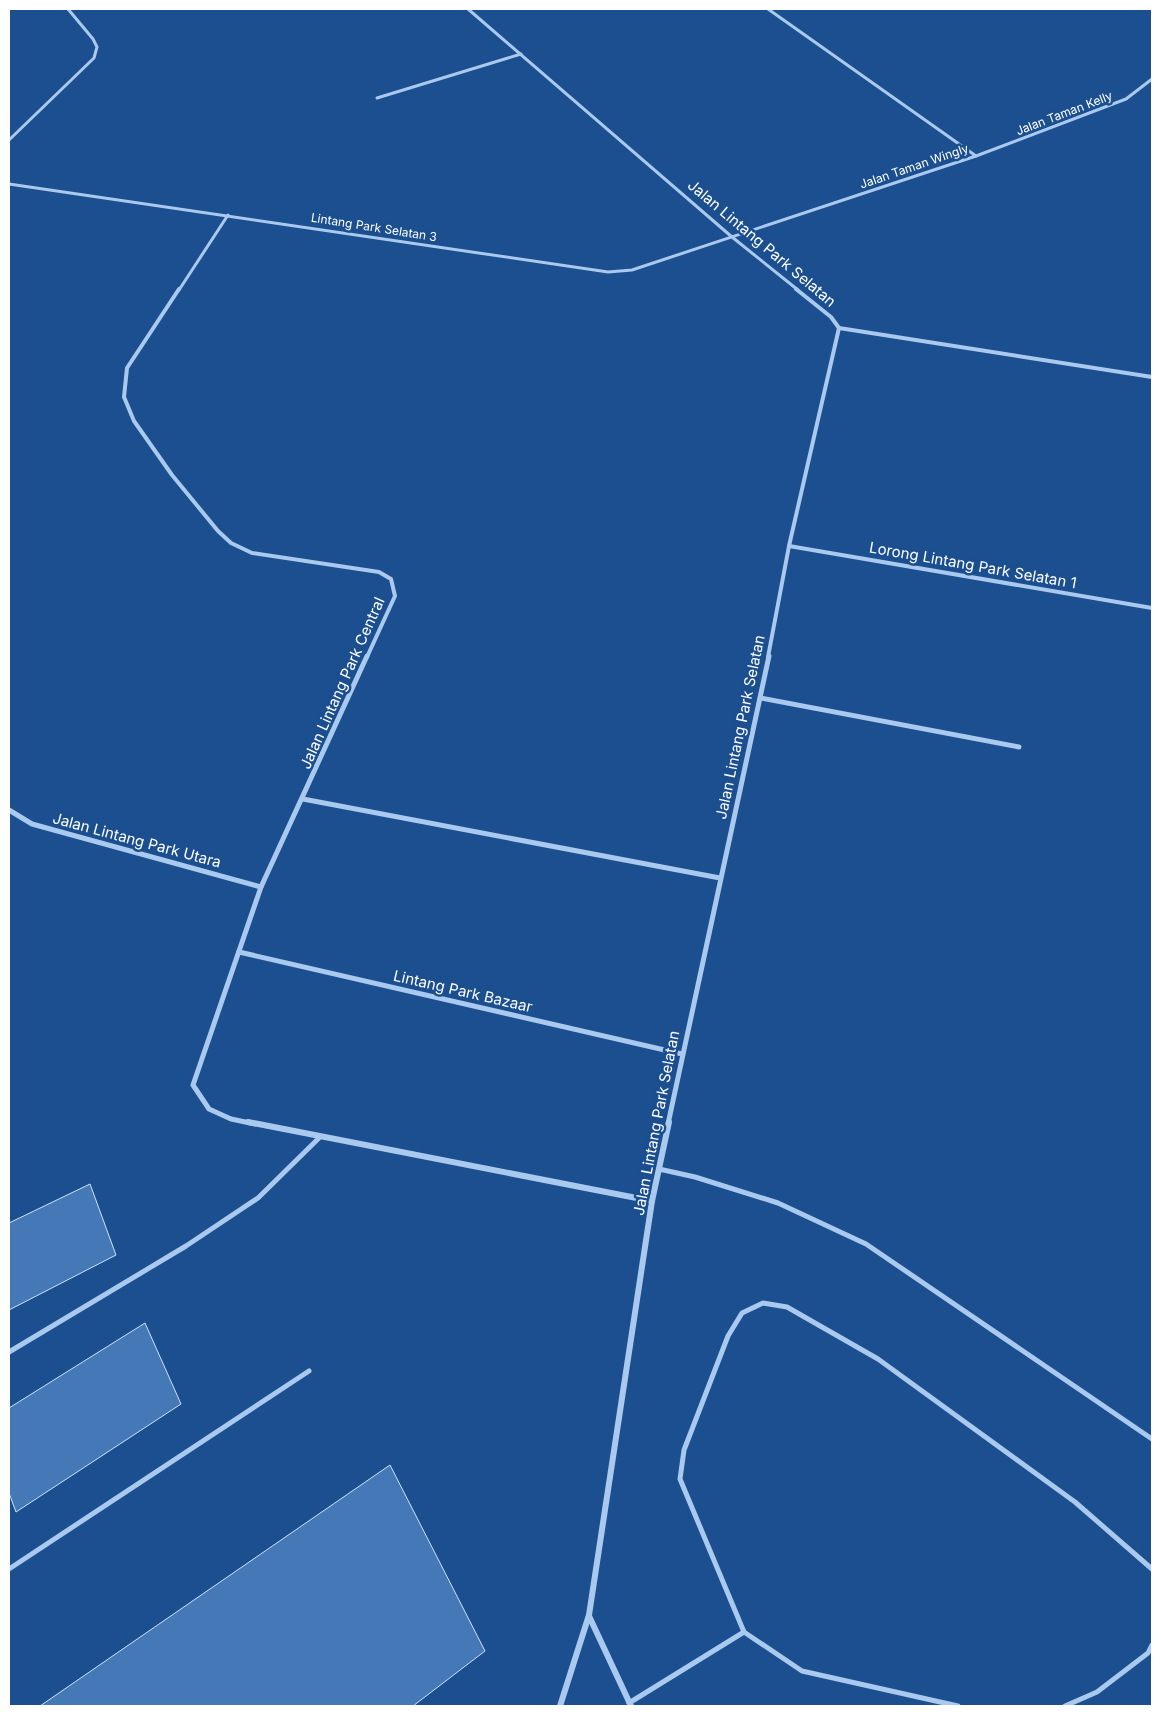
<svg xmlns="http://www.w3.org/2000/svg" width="1161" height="1715" viewBox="0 0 1161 1715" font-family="Inter,sans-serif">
  <rect width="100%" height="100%" fill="#1b4f8f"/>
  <!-- building -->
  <g fill="#4478b7" stroke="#cfe3fa">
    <path d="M 90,1184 L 116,1255 L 9,1310 L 9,1223 Z"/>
    <path d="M 145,1323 L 181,1404 L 16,1512 L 9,1493 L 9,1408 Z"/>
    <path d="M 390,1465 L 485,1651 L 413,1706 L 40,1706 Z"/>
  </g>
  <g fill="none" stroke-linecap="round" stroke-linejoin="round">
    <!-- lane -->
    <g stroke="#a9c9ee" stroke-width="5">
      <path d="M 659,1169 L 695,1177 L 778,1203 L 866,1244 L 1152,1439"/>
      <path d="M 9,1352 L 186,1246 L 258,1198 L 320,1137"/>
      <path d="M 9,1569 L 309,1371"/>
      <path d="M 629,1703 L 744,1632"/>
      <path d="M 958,1706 L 802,1671 L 744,1632 L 680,1479 L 684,1450 L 728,1336 L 742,1313 L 763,1303 L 787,1307 L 878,1359 L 1075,1502 L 1152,1569"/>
      <path d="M 1065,1706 L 1097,1692 L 1148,1653 L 1152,1645"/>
    </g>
    <!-- street-far3 -->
    <g stroke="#a9c9ee" stroke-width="3">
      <path d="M 468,9 L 732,237 L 798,290"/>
      <path d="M 377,98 L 521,54"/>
      <path d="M 9,140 L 94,58 L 97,47 L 93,39 L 68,9"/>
      <path d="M 976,156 L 1126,99 L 1152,79"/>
      <path d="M 9,184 L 608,272 L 632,270 L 976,156 L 768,9"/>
      <path d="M 179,290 L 228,215"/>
    </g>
    <!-- street-far2 -->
    <g stroke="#a9c9ee" stroke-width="4">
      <path d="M 179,289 L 127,368 L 124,397 L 134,421 L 172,475 L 218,531 L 231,543 L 252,553 L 379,572 L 391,579 L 395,596 L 367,657"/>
      <path d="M 839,328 L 1152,377"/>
      <path d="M 789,546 L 1152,608"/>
      <path d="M 768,657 L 789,546 L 839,328 L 831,317 L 796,289"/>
    </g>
    <!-- street-far1 -->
    <g stroke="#a9c9ee" stroke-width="5">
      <path d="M 761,698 L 1019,747"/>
      <path d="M 303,799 L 720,878"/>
      <path d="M 9,810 L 32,824 L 261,887"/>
      <path d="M 239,952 L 682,1054"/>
      <path d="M 255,1124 L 231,1119 L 209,1109 L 193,1085 L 261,887 L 367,656"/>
      <path d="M 668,1124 L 769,656"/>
    </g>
    <!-- street -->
    <g stroke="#a9c9ee" stroke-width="6">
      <path d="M 248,1122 L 652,1201"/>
      <path d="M 589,1616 L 631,1706"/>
      <path d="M 560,1706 L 589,1615 L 652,1201 L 669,1122"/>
    </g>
  </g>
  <g text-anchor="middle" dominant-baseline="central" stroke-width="5" stroke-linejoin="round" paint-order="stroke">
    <!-- far-street labels -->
    <g font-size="12" fill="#fff" stroke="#1b4f8f">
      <text transform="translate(1064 113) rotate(-21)">Jalan Taman Kelly</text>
      <text transform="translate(914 166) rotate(-19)">Jalan Taman Wingly</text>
      <text transform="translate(374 227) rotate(9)">Lintang Park Selatan 3</text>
    </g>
    <!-- street labels -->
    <g font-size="15" fill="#fff" stroke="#1b4f8f">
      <text transform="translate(762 243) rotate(40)">Jalan Lintang Park Selatan</text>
      <text transform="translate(973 565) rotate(10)">Lorong Lintang Park Selatan 1</text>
      <text transform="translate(342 683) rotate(-66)">Jalan Lintang Park Central</text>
      <text transform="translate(740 727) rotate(-78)">Jalan Lintang Park Selatan</text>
      <text transform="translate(137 840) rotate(15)">Jalan Lintang Park Utara</text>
      <text transform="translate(463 991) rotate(13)">Lintang Park Bazaar</text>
      <text transform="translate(656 1123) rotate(-79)">Jalan Lintang Park Selatan</text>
    </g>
  </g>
  <!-- border -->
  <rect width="1161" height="1715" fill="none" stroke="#ffffff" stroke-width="20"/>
</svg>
